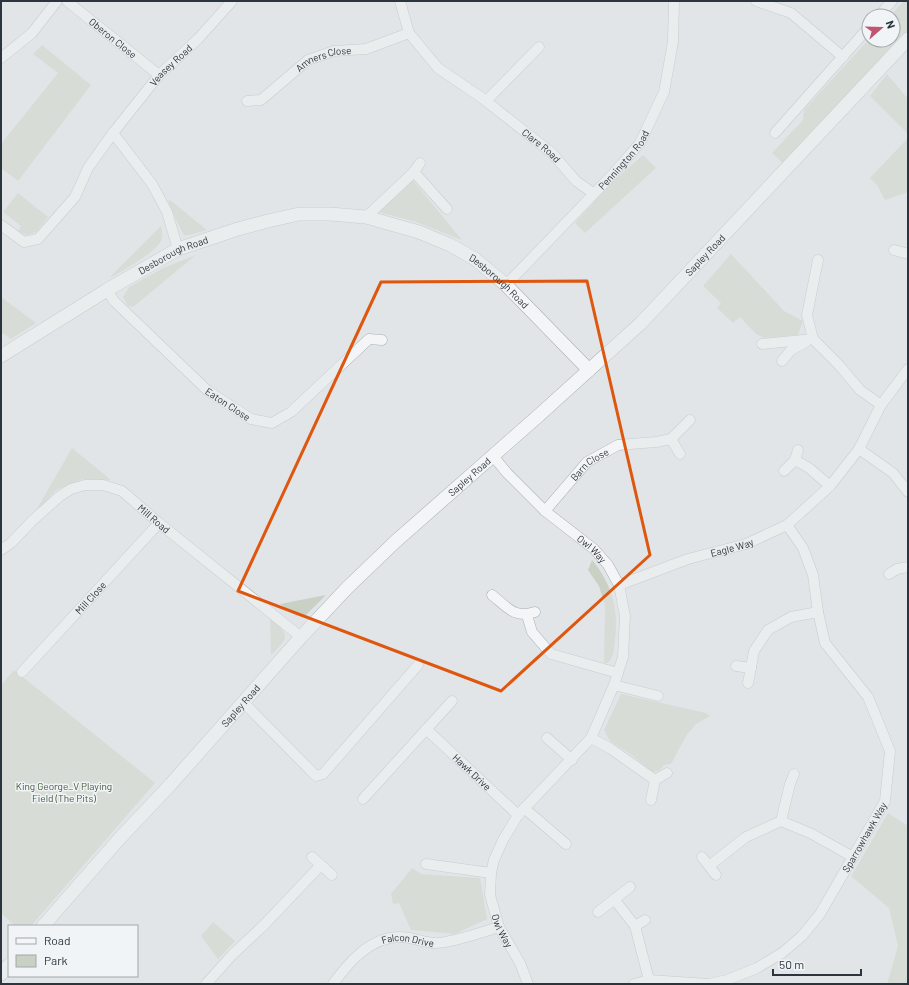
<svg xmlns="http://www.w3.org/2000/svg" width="909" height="985" viewBox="0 0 909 985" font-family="Barlow,sans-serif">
  <rect width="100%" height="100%" fill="#e1e5e8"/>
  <!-- green -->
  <g fill="#c9d1c4">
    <path d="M 904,1 L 908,1 L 908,30 L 866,77 L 783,163 L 772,153 L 803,120 L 804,110 L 869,39 L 893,40 L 893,16 L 890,16 Z"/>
    <path d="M 42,45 L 91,85 L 18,181 L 1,168 L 1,144 L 58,73 L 33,54 Z"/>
    <path d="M 887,74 L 908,99 L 908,134 L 870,96 Z"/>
    <path d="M 908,138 L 908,192 L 885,200 L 877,185 L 870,178 Z"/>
    <path d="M 643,155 L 656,168 L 585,233 L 575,223 L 613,181 Z"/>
    <path d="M 411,178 L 462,240 L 416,222 L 379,212 Z"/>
    <path d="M 18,193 L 48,217 L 36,232 L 27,235 L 18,231 L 21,226 L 3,212 Z"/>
    <path d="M 170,200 L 207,230 L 189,235 L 184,235 L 177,222 L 168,201 Z"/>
    <path d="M 161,226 C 162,231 163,237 161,241 C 156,252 120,273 109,278 Z"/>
    <path d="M 731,254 L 784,311 L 803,321 L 798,335 L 764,338 L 756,334 L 740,317 L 733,323 L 717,308 L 721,303 L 703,286 Z"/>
    <path d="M 196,255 L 133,307 L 128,306 L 123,297 L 129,287 L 163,268 Z"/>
    <path d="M 1,297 L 36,323 L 11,339 L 1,332 Z"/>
    <path d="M 72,448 L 111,480 L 83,479 L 56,490 L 31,519 Z"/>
    <path d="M 592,560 C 612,584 619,610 615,640 C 614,649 614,657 608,663 L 604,663 L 605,606 L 599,586 L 588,570 Z"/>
    <path d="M 326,595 L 304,617 L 296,616 L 280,604 Z"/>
    <path d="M 270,618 C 291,636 289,637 271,655 Z"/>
    <path d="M 14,670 L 155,783 L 31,926 L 15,926 L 1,913 L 1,685 Z"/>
    <path d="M 621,694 L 706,713 L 710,716 L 696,724 L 686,736 L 671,764 L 664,765 L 659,771 L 652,772 L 633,756 L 610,741 L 604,730 Z"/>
    <path d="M 888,813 L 908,826 L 908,984 L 887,984 L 898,946 L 889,908 L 851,876 Z"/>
    <path d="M 412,868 L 421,874 L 480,878 L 487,919 L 455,934 L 411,930 L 399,903 L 393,904 L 391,894 Z"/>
    <path d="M 213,922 L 235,941 L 218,959 L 201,936 Z"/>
  </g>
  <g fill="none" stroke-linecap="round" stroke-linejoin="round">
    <!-- minor casing -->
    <g stroke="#a7adb2" stroke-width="11">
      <g id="minor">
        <path id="s1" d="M 67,1 L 159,75"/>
        <path id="s2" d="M 400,1 L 409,33 L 438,68 L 482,98 L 552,153 L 576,181 L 593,193"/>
        <path d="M 756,1 L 791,13 L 843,57"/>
        <path d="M 879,16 L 892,1"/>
        <path d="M 1,58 L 32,33 L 57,1"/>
        <path id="s3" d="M 247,101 L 261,100 L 308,60 L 334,51 L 366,49 L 409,33"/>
        <path d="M 486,101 L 539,47"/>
        <path d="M 113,133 L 152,184 L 167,212 L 178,249"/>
        <path d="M 775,133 L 869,27"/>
        <path d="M 414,172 L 447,209"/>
        <path d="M 366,217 L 414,172 L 420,163"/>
        <path id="s4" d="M 1,225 L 24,242 L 38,239 L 75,197 L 88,168 L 113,133 L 159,75 L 198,39 L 232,1"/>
        <path d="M 894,250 L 908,254"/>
        <path d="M 818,260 L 807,315 L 813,339 L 839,365 L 860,390 L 881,405"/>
        <path id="s5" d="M 506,285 L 612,175 L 640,143 L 664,92 L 673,42 L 674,1"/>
        <path id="s6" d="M 107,290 L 114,301 L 208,391 L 251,419 L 272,423 L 291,412 L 369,339 L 382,340"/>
        <path d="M 762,344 L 813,339"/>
        <path d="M 782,361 L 791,350 L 806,342"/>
        <path d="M 671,439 L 680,454"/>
        <path d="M 859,449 L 893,473 L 908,492"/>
        <path id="s7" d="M 493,456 L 507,473 L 545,511 L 594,549 L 608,565 L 619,585 L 625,616 L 623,657 L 614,685 L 591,738 L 518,815 L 503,840 L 494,860 L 491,873 L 490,895 L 499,927 L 520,963 L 528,984"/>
        <path d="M 795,460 L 809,468 L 830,486"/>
        <path d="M 784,471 L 795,460 L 798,450"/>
        <path id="s8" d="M 545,511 L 587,462 L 618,445 L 656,442 L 671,439 L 690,420"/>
        <path id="s9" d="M 1,550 L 11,543 L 32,521 L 60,496 L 71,489 L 85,485 L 103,485 L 122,491 L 159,523 L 301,637"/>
        <path d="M 889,574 L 897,569 L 908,567"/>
        <path id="s10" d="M 619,585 L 688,559 L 746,544 L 787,525 L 830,486 L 859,449 L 881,405 L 908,369"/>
        <path d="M 492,595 C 507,607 515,619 535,612"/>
        <path d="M 527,615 L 532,632 L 551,654 L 618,673"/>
        <path d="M 736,666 L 751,668"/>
        <path id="s11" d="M 22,672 L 159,523"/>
        <path d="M 748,683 L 754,651 L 768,630 L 791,617 L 818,612"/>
        <path d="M 614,685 L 658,696"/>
        <path d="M 243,702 L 316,776 L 323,774 L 418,665"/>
        <path id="s12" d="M 426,729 L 518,815"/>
        <path d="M 547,738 L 572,760"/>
        <path d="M 591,738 L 611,749 L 655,780 L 667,773"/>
        <path d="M 363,799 L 452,701"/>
        <path d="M 651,800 L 655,780"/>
        <path d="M 524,808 L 566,844"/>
        <path d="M 781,821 L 812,834 L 853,857"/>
        <path d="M 312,857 L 332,875"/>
        <path d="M 702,857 L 716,875"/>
        <path d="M 426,864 L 491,873"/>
        <path d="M 709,866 L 746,837 L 781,821 L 790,784 L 794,774"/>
        <path d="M 614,899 L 635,926 L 649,980"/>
        <path d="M 598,912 L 630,887"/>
        <path d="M 635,926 L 645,920"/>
        <path d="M 206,984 L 232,955 L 264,925 L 320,866"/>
        <path id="s13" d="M 333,984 C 349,962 370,937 400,937 C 413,937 424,943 436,943 C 452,943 482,932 499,927"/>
        <path id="s14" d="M 634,984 L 649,980 L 709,984 L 727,980 L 757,968 L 782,953 L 802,936 L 820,914 L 885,801 L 890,751 L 868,697 L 825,643 L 818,612 L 813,575 L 803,548 L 787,525"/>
      </g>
    </g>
    <!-- tertiary casing -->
    <g stroke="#a7adb2" stroke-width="14">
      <g id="tertiary">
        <path id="s15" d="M 1,356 L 107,290 L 178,249 L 238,229 L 268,221 L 299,214 L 330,214 L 366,217 L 419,232 L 450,245 L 475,259 L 506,285 L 589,370"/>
        <path id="s16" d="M 43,926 L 120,838 L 171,784 L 301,637 L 347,588 L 396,541 L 537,417 L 641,323 L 908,39"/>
        <path d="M 1,974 L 9,965"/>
      </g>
    </g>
    <!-- minor -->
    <use href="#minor" stroke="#f4f5f7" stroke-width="10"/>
    <!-- tertiary -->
    <use href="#tertiary" stroke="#f4f5f7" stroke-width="13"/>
  </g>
  <!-- marked area -->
  <path d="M0 0H909V985H0ZM 587,281 L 650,555 L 501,691 L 238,591 L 381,282 Z" fill="#e1e5e8" fill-opacity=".55" fill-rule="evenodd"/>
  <path fill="none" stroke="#df570e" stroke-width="3" stroke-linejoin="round" d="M 587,281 L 650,555 L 501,691 L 238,591 L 381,282 Z"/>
  <g text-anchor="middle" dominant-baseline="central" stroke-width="3" stroke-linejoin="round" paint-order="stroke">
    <!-- street labels -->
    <g font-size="10" fill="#2c353e" stroke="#f1f4f6">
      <text stroke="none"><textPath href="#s1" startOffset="59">Oberon Close</textPath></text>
      <text stroke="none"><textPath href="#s3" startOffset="91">Amners Close</textPath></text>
      <text stroke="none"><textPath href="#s4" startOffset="263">Veasey Road</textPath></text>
      <text stroke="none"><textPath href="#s2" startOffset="208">Clare Road</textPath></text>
      <text stroke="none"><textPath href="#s5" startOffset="172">Pennington Road</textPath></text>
      <text stroke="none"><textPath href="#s15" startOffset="200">Desborough Road</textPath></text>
      <text stroke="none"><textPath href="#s16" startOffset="944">Sapley Road</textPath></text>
      <text stroke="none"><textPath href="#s15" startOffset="550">Desborough Road</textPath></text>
      <text stroke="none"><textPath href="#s6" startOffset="167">Eaton Close</textPath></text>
      <text stroke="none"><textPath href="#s8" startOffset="65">Barn Close</textPath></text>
      <text stroke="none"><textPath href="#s16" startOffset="620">Sapley Road</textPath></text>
      <text stroke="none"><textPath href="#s9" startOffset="188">Mill Road</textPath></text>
      <text stroke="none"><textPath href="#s10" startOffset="119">Eagle Way</textPath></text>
      <text stroke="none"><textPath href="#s7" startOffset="136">Owl Way</textPath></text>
      <text stroke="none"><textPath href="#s11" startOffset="101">Mill Close</textPath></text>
      <text stroke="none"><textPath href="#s16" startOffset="296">Sapley Road</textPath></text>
      <text stroke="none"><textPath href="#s12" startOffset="63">Hawk Drive</textPath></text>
      <text stroke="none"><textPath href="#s14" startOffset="299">Sparrowhawk Way</textPath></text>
      <text stroke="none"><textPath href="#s7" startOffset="572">Owl Way</textPath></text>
      <text stroke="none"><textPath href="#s13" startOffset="93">Falcon Drive</textPath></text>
    </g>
    <!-- park labels -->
    <g font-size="10" fill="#44583a" stroke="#f1f4f6">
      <text x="64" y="786">King George_V Playing<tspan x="64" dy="12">Field (The Pits)</tspan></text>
    </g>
  </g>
  <!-- border -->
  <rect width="909" height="985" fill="none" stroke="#2c353e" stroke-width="4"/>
  <!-- legend -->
  <rect x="8" y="925" width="130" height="52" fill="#f1f4f6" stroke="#a2a8ac"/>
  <rect x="16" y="938" width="20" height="6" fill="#f4f5f7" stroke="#a2a8ac"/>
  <text x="44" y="945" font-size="12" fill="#2c353e">Road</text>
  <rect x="16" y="955" width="20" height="12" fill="#c9d1c4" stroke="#a2a8ac"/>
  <text x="44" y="965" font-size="12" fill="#2c353e">Park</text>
  <!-- north arrow -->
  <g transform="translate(881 28) rotate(70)"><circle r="19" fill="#f1f4f6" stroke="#a2a8ac"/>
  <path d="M0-3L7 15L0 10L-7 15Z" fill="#bf5572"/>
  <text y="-6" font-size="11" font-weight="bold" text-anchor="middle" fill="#2c353e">N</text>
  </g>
  <!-- scale -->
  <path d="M773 969v6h88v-6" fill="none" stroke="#2c353e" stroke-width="2"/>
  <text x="779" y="969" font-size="12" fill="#2c353e" stroke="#f1f4f6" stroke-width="3" paint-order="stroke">50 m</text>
</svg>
